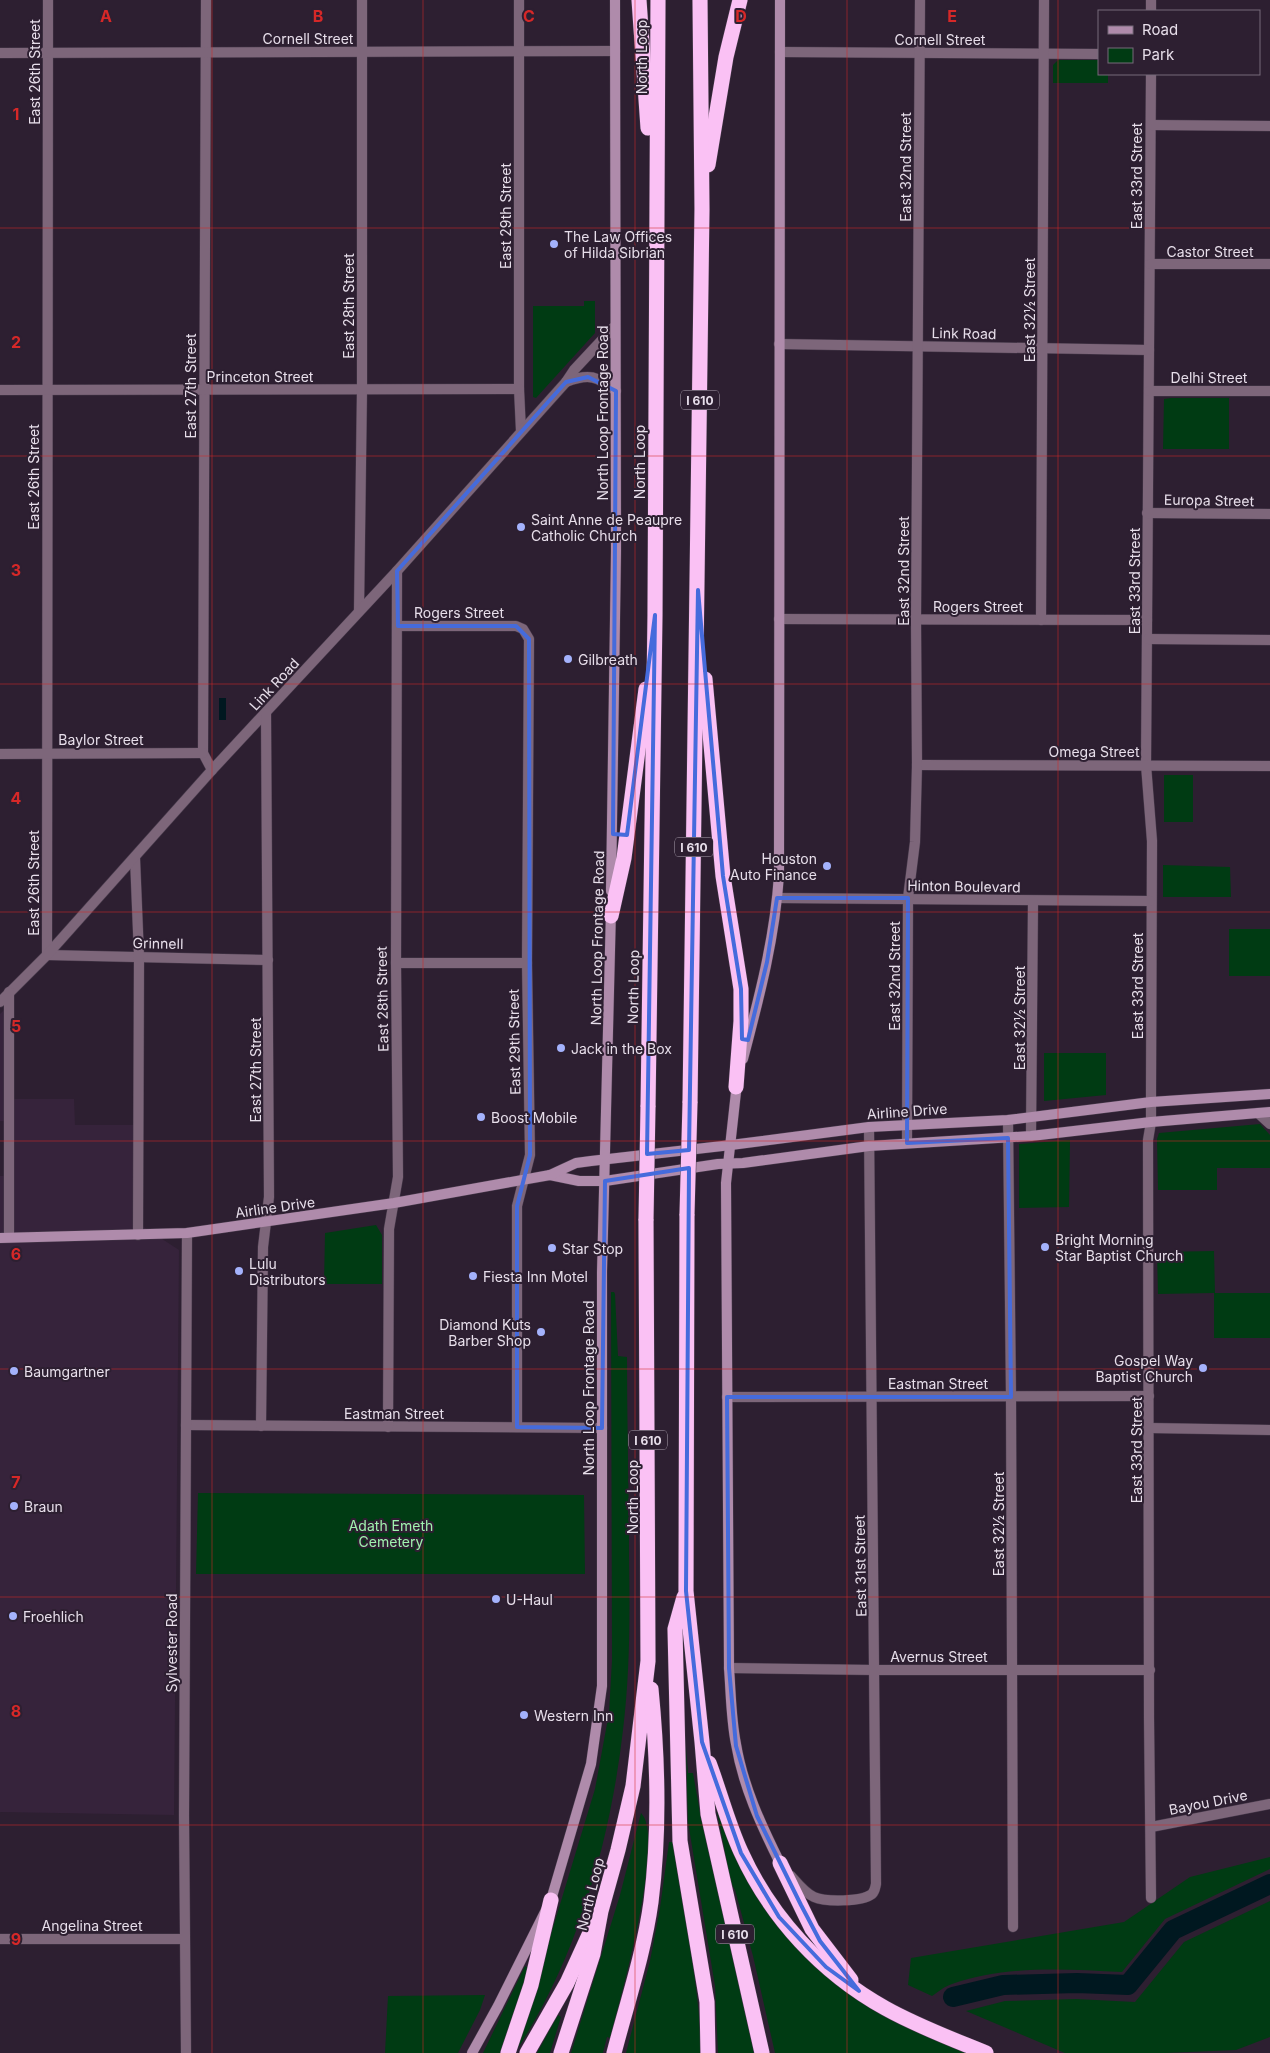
<svg xmlns="http://www.w3.org/2000/svg" width="1270" height="2053" viewBox="0 0 1270 2053" font-family="Inter,sans-serif">
  <rect width="100%" height="100%" fill="#2d1f31"/>
  <!-- built -->
  <g fill="#36233b">
    <path d="M 4,1010 L 4,1121 L 0,1121 L 0,1014 Z"/>
    <path d="M 14,1099 L 74,1099 L 75,1125 L 134,1125 L 133,1220 L 179,1250 L 174,1815 L 0,1812 L 0,1176 L 14,1176 Z"/>
  </g>
  <!-- green -->
  <g fill="#003b13">
    <path d="M 1058,60 L 1099,60 L 1099,74 L 1108,74 L 1108,83 L 1053,83 L 1053,65 Z"/>
    <path d="M 584,301 L 595,301 L 595,333 L 536,398 L 533,397 L 533,306 L 584,306 Z"/>
    <path d="M 1171,398 L 1229,398 L 1229,449 L 1163,449 L 1164,399 Z"/>
    <rect x="1164" y="775" width="29" height="47"/>
    <path d="M 1163,865 L 1230,867 L 1231,897 L 1163,897 Z"/>
    <rect x="1229" y="929" width="41" height="47"/>
    <path d="M 1044,1053 L 1106,1053 L 1106,1095 L 1044,1101 Z"/>
    <path d="M 1260,1124 L 1270,1135 L 1270,1168 L 1217,1168 L 1217,1190 L 1158,1190 L 1157,1139 L 1159,1133 Z"/>
    <path d="M 1070,1140 L 1069,1207 L 1019,1208 L 1019,1144 Z"/>
    <path d="M 376,1225 L 382,1235 L 382,1284 L 324,1284 L 325,1233 Z"/>
    <path d="M 1214,1251 L 1215,1293 L 1270,1293 L 1270,1338 L 1214,1338 L 1214,1293 L 1158,1294 L 1157,1252 Z"/>
    <path d="M 611,1292 L 614,1292 L 615,1294 L 618,1356 L 627,1357 C 627,1424 629,1490 629,1557 C 630,1615 630,1673 623,1730 C 610,1843 577,1958 515,2053 L 595,1789 L 609,1713 L 612,1660 Z"/>
    <path d="M 198,1493 L 584,1495 L 585,1574 L 196,1574 Z"/>
    <path d="M 686,1747 L 688,1773 L 693,1773 L 701,1818 L 754,2053 L 718,2053 L 715,1986 L 688,1822 Z"/>
    <path d="M 717,1812 L 719,1812 L 808,1958 L 967,2053 L 775,2053 L 753,1956 L 735,1890 L 731,1883 Z"/>
    <path d="M 641,1813 C 666,1837 620,2001 610,2038 L 607,2037 L 603,2053 L 571,2053 L 620,1895 Z"/>
    <path d="M 669,1842 L 673,1842 L 674,1848 C 683,1917 700,1983 701,2053 L 626,2053 L 650,1961 L 660,1908 Z"/>
    <path d="M 1270,1857 L 1270,1869 L 1165,1919 L 1122,1972 C 1065,1969 1006,1965 952,1984 C 945,1986 938,1992 932,1996 L 908,1985 L 911,1958 L 1124,1922 L 1190,1877 Z"/>
    <path d="M 1270,1901 L 1270,2037 L 1236,2050 L 1165,2053 L 1065,2053 L 966,2011 L 1005,2001 L 1076,1999 L 1135,2002 L 1184,1942 Z"/>
    <path d="M 525,1966 L 528,1968 L 521,1996 L 503,2053 L 483,2053 Z"/>
    <path d="M 485,1995 L 480,2010 L 458,2053 L 385,2053 L 388,1996 Z"/>
    <path d="M 558,2015 L 561,2017 L 550,2053 L 537,2053 Z"/>
  </g>
  <!-- water -->
  <rect fill="#001820" x="219" y="698" width="7" height="22"/>
  <g fill="none" stroke-linecap="round" stroke-linejoin="round">
    <!-- river -->
    <path stroke="#001820" stroke-width="20" d="M 953,1997 L 1003,1985 L 1077,1983 L 1128,1985 L 1173,1930 L 1270,1884"/>
    <!-- minor casing -->
    <g stroke="#473a4b" stroke-width="11">
      <g id="minor">
        <path d="M 48,0 L 47,955 L 268,960"/>
        <path d="M 206,0 L 203,753 L 212,770"/>
        <path d="M 519,0 L 519,389 L 521,431"/>
        <path d="M 1151,11 L 1151,0"/>
        <path d="M 780,52 L 1099,54"/>
        <path d="M 0,53 L 615,51"/>
        <path d="M 1151,74 L 1146,765 L 1152,841 L 1151,1090 L 1151,1122 L 1148,1140 L 1149,1718 L 1151,1898"/>
        <path d="M 1151,125 L 1270,126"/>
        <path d="M 1150,264 L 1270,264"/>
        <path d="M 779,344 L 1149,350"/>
        <path d="M 566,382 C 589,373 597,376 616,391"/>
        <path d="M 0,390 L 519,389"/>
        <path d="M 1149,391 L 1270,391"/>
        <path d="M 1147,513 L 1270,514"/>
        <path d="M 359,611 L 362,389 L 362,0"/>
        <path d="M 779,619 L 1147,620"/>
        <path d="M 1041,620 L 1044,0"/>
        <path d="M 398,626 L 516,626 L 523,629 L 529,639 L 527,963 L 530,1155 L 517,1206 L 517,1427"/>
        <path d="M 1148,639 L 1270,640"/>
        <path d="M 0,754 L 203,753"/>
        <path d="M 917,765 L 1270,766"/>
        <path d="M 135,858 L 139,956 L 138,1235"/>
        <path d="M 777,898 L 1150,901"/>
        <path d="M 396,963 L 527,963"/>
        <path d="M 0,1002 L 47,955 L 212,770 L 397,571 L 566,382 L 574,370 L 615,326"/>
        <path d="M 1008,1120 L 1011,1397 L 1013,1927"/>
        <path d="M 1031,1136 L 1033,901"/>
        <path d="M 907,1143 L 908,898 L 915,842 L 917,765 L 916,620 L 920,0"/>
        <path d="M 9,1237 L 9,992"/>
        <path d="M 727,1397 L 1149,1396"/>
        <path d="M 186,1425 L 602,1428"/>
        <path d="M 261,1426 L 263,1247 L 269,1197 L 266,713"/>
        <path d="M 388,1427 L 389,1229 L 398,1177 L 396,963 L 397,571"/>
        <path d="M 1149,1428 L 1270,1430"/>
        <path d="M 729,1668 L 875,1670 L 1150,1670"/>
        <path d="M 1151,1827 L 1270,1804"/>
        <path d="M 791,1876 C 798,1884 805,1893 814,1897 C 825,1902 862,1902 872,1894 C 875,1891 875,1888 876,1884 L 869,1127"/>
        <path d="M 0,1939 L 184,1939"/>
        <path d="M 186,2053 L 184,1816 L 187,1233"/>
      </g>
    </g>
    <!-- tertiary casing -->
    <g stroke="#473a4b" stroke-width="11">
      <path id="tertiary" d="M 1258,1113 L 1270,1124"/>
    </g>
    <!-- secondary casing -->
    <g stroke="#473a4b" stroke-width="11">
      <g id="secondary">
        <path d="M 611,891 L 616,551 L 615,0"/>
        <path d="M 743,1059 C 759,998 775,938 779,875 L 780,0"/>
        <path d="M 737,1083 L 726,1183 L 729,1668 C 731,1694 731,1719 736,1744 C 743,1786 761,1825 780,1863"/>
        <path d="M 550,1175 L 579,1181 L 605,1181 L 718,1164 L 743,1163 L 869,1146 L 1031,1136 L 1151,1122 L 1270,1112"/>
        <path d="M 0,1238 L 187,1233 L 394,1203 L 550,1175 L 576,1163 L 591,1161 L 731,1145 L 869,1127 L 1008,1120 L 1151,1102 L 1270,1094"/>
        <path d="M 472,2053 L 498,2006 L 551,1900 L 591,1764 L 602,1686 L 602,1272 L 611,910"/>
      </g>
    </g>
    <!-- motorway casing -->
    <g stroke="#473a4b" stroke-width="16">
      <g id="motorway">
        <path d="M 639,0 L 648,128"/>
        <path d="M 708,165 L 726,57 L 740,0"/>
        <path d="M 705,679 L 723,876 L 741,989 L 741,1021 L 736,1087"/>
        <path d="M 611,916 L 624,858 L 646,689"/>
        <path d="M 690,1103 L 702,209 L 700,0"/>
        <path d="M 648,1107 L 655,615 L 658,0"/>
        <path d="M 687,1214 L 686,1591 L 702,1742 L 708,1814 L 762,2053"/>
        <path d="M 684,1597 L 675,1629 L 680,1841 L 707,2002 L 708,2053"/>
        <path d="M 709,1763 C 720,1792 728,1824 741,1852 C 771,1918 822,1973 885,2008 C 917,2026 952,2039 986,2053"/>
        <path d="M 780,1863 L 812,1929 L 851,1980"/>
        <path d="M 508,2053 L 531,1985 L 551,1900"/>
        <path d="M 527,2053 L 567,1983 L 593,1926"/>
        <path d="M 561,2053 L 593,1954 L 601,1911 L 618,1850 L 633,1786 L 648,1661 L 646,1219"/>
        <path d="M 614,2053 C 627,2003 644,1953 651,1902 C 660,1831 658,1760 651,1689"/>
      </g>
    </g>
    <!-- minor -->
    <use href="#minor" stroke="#7d667a" stroke-width="10"/>
    <!-- tertiary -->
    <use href="#tertiary" stroke="#7d667a" stroke-width="10"/>
    <!-- secondary -->
    <use href="#secondary" stroke="#af8bab" stroke-width="10"/>
    <!-- motorway -->
    <use href="#motorway" stroke="#fac1f4" stroke-width="15"/>
    <!-- motorway-bridge casing -->
    <g stroke="#473a4b" stroke-width="16" stroke-linecap="butt">
      <g id="motorway-bridge">
        <path d="M 687,1214 L 690,1103"/>
        <path d="M 646,1219 L 648,1107"/>
      </g>
    </g>
    <!-- motorway-bridge -->
    <use href="#motorway-bridge" stroke="#fac1f4" stroke-width="15"/>
  </g>
  <!-- marked area -->
  <path fill="none" stroke="#456bdc" stroke-width="4" stroke-linejoin="round" d="M 588,377 L 616,391 L 613,834 L 627,835 L 655,615 L 647,1154 L 689,1150 L 698,590 L 723,876 L 741,989 L 742,1039 L 748,1040 L 767,962 L 777,898 L 908,898 L 907,1143 L 1008,1138 L 1011,1397 L 727,1397 L 729,1668 L 736,1746 L 757,1816 L 801,1905 L 820,1941 L 859,1991 L 826,1967 L 779,1917 L 741,1853 L 702,1742 L 686,1591 L 689,1168 L 605,1181 L 602,1428 L 517,1427 L 517,1206 L 530,1155 L 529,639 L 516,626 L 398,626 L 397,571 L 566,382 Z"/>
  <!-- grid -->
  <path fill="none" stroke="#d62828" stroke-width="1" stroke-opacity="0.55" d="M 212,0 L 212,2053M 423,0 L 423,2053M 635,0 L 635,2053M 847,0 L 847,2053M 1058,0 L 1058,2053M 0,228 L 1270,228M 0,456 L 1270,456M 0,684 L 1270,684M 0,912 L 1270,912M 0,1141 L 1270,1141M 0,1369 L 1270,1369M 0,1597 L 1270,1597M 0,1825 L 1270,1825"/>
  <!-- markers -->
  <g fill="#a4b2fc" stroke="#2d1f31" stroke-width="2">
    <circle cx="554" cy="244" r="5"/>
    <circle cx="521" cy="527" r="5"/>
    <circle cx="568" cy="659" r="5"/>
    <circle cx="827" cy="866" r="5"/>
    <circle cx="561" cy="1048" r="5"/>
    <circle cx="481" cy="1117" r="5"/>
    <circle cx="1045" cy="1247" r="5"/>
    <circle cx="552" cy="1248" r="5"/>
    <circle cx="239" cy="1271" r="5"/>
    <circle cx="473" cy="1276" r="5"/>
    <circle cx="541" cy="1332" r="5"/>
    <circle cx="1203" cy="1368" r="5"/>
    <circle cx="14" cy="1371" r="5"/>
    <circle cx="14" cy="1506" r="5"/>
    <circle cx="496" cy="1599" r="5"/>
    <circle cx="13" cy="1616" r="5"/>
    <circle cx="524" cy="1715" r="5"/>
  </g>
  <g text-anchor="middle" dominant-baseline="central" stroke-width="4" stroke-linejoin="round" paint-order="stroke">
    <!-- shield labels -->
    <g fill="#2d1f31" stroke="#afa5b2" stroke-width="1">
      <rect x="681" y="390.5" width="38" height="19" rx="4"/>
      <rect x="675" y="837.5" width="38" height="19" rx="4"/>
      <rect x="629" y="1430.5" width="38" height="19" rx="4"/>
      <rect x="716" y="1924.5" width="38" height="19" rx="4"/>
    </g>
    <g font-size="12" font-weight="bold" fill="#e7deea">
      <text x="700" y="400">I 610</text>
      <text x="694" y="847">I 610</text>
      <text x="648" y="1440">I 610</text>
      <text x="735" y="1934">I 610</text>
    </g>
    <!-- street labels -->
    <g font-size="14" fill="#e7deea" stroke="#2d1f31">
      <text x="308" y="38">Cornell Street</text>
      <text x="940" y="39">Cornell Street</text>
      <text transform="translate(641 57) rotate(-90)">North Loop</text>
      <text transform="translate(34 72) rotate(-90)">East 26th Street</text>
      <text transform="translate(905 167) rotate(-90)">East 32nd Street</text>
      <text transform="translate(1136 176) rotate(-90)">East 33rd Street</text>
      <text transform="translate(505 216) rotate(-90)">East 29th Street</text>
      <text x="1210" y="251">Castor Street</text>
      <text transform="translate(348 306) rotate(-90)">East 28th Street</text>
      <text transform="translate(1029 310) rotate(-90)">East 32½ Street</text>
      <text transform="translate(964 333) rotate(1)">Link Road</text>
      <text x="260" y="376">Princeton Street</text>
      <text x="1209" y="377">Delhi Street</text>
      <text transform="translate(190 386) rotate(-90)">East 27th Street</text>
      <text transform="translate(602 413) rotate(-90)">North Loop Frontage Road</text>
      <text transform="translate(639 462) rotate(-90)">North Loop</text>
      <text transform="translate(33 477) rotate(-90)">East 26th Street</text>
      <text transform="translate(1209 500) rotate(1)">Europa Street</text>
      <text transform="translate(903 571) rotate(-90)">East 32nd Street</text>
      <text transform="translate(1134 581) rotate(-90)">East 33rd Street</text>
      <text x="978" y="606">Rogers Street</text>
      <text x="459" y="612">Rogers Street</text>
      <text transform="translate(274 684) rotate(-47)">Link Road</text>
      <text x="101" y="739">Baylor Street</text>
      <text x="1094" y="751">Omega Street</text>
      <text transform="translate(33 883) rotate(-90)">East 26th Street</text>
      <text transform="translate(964 886) rotate(1)">Hinton Boulevard</text>
      <text transform="translate(597 938) rotate(-89)">North Loop Frontage Road</text>
      <text transform="translate(158 943) rotate(1)">Grinnell</text>
      <text transform="translate(894 976) rotate(-90)">East 32nd Street</text>
      <text transform="translate(1137 986) rotate(-90)">East 33rd Street</text>
      <text transform="translate(633 987) rotate(-89)">North Loop</text>
      <text transform="translate(382 999) rotate(-91)">East 28th Street</text>
      <text transform="translate(1019 1018) rotate(-90)">East 32½ Street</text>
      <text transform="translate(514 1042) rotate(-91)">East 29th Street</text>
      <text transform="translate(255 1070) rotate(-90)">East 27th Street</text>
      <text transform="translate(907 1111) rotate(-4)">Airline Drive</text>
      <text transform="translate(275 1207) rotate(-8)">Airline Drive</text>
      <text x="938" y="1383">Eastman Street</text>
      <text transform="translate(588 1388) rotate(-90)">North Loop Frontage Road</text>
      <text x="394" y="1413">Eastman Street</text>
      <text transform="translate(1136 1450) rotate(-90)">East 33rd Street</text>
      <text transform="translate(632 1497) rotate(-90)">North Loop</text>
      <text transform="translate(998 1524) rotate(-90)">East 32½ Street</text>
      <text transform="translate(860 1566) rotate(-91)">East 31st Street</text>
      <text transform="translate(171 1643) rotate(-90)">Sylvester Road</text>
      <text x="939" y="1656">Avernus Street</text>
      <text transform="translate(1208 1802) rotate(-11)">Bayou Drive</text>
      <text transform="translate(590 1894) rotate(-76)">North Loop</text>
      <text x="92" y="1925">Angelina Street</text>
    </g>
    <!-- poi labels -->
    <g font-size="14" fill="#e7deea" stroke="#2d1f31" text-anchor="start">
      <text x="564" y="236">The Law Offices<tspan x="564" dy="16">of Hilda Sibrian</tspan></text>
      <text x="531" y="519">Saint Anne de Peaupre<tspan x="531" dy="16">Catholic Church</tspan></text>
      <text x="578" y="659">Gilbreath</text>
      <text x="817" y="858" text-anchor="end">Houston<tspan x="817" dy="16">Auto Finance</tspan></text>
      <text x="571" y="1048">Jack in the Box</text>
      <text x="491" y="1117">Boost Mobile</text>
      <text x="1055" y="1239">Bright Morning<tspan x="1055" dy="16">Star Baptist Church</tspan></text>
      <text x="562" y="1248">Star Stop</text>
      <text x="249" y="1263">Lulu<tspan x="249" dy="16">Distributors</tspan></text>
      <text x="483" y="1276">Fiesta Inn Motel</text>
      <text x="531" y="1324" text-anchor="end">Diamond Kuts<tspan x="531" dy="16">Barber Shop</tspan></text>
      <text x="1193" y="1360" text-anchor="end">Gospel Way<tspan x="1193" dy="16">Baptist Church</tspan></text>
      <text x="24" y="1371">Baumgartner</text>
      <text x="24" y="1506">Braun</text>
      <text x="506" y="1599">U-Haul</text>
      <text x="23" y="1616">Froehlich</text>
      <text x="534" y="1715">Western Inn</text>
    </g>
    <!-- park labels -->
    <g font-size="14" fill="#a0f2ae" stroke="#2d1f31">
      <text x="391" y="1525">Adath Emeth<tspan x="391" dy="16">Cemetery</tspan></text>
    </g>
  </g>
  <g font-size="16" text-anchor="middle" font-weight="bold" fill="#d62828" stroke="#2d1f31" stroke-width="4" stroke-linejoin="round" paint-order="stroke">
    <text x="106" y="22">A</text>
    <text x="318" y="22">B</text>
    <text x="529" y="22">C</text>
    <text x="741" y="22">D</text>
    <text x="952" y="22">E</text>
    <text x="16" y="120">1</text>
    <text x="16" y="348">2</text>
    <text x="16" y="576">3</text>
    <text x="16" y="804">4</text>
    <text x="16" y="1032">5</text>
    <text x="16" y="1260">6</text>
    <text x="16" y="1488">7</text>
    <text x="16" y="1717">8</text>
    <text x="16" y="1945">9</text>
  </g>
  <!-- legend -->
  <rect x="1098" y="10" width="162" height="65" fill="#2d1f31" stroke="#776b7b"/>
  <rect x="1108" y="26" width="25" height="8" fill="#af8bab" stroke="#776b7b"/>
  <text x="1142" y="35" font-size="15" fill="#e7deea">Road</text>
  <rect x="1108" y="48" width="25" height="15" fill="#003b13" stroke="#776b7b"/>
  <text x="1142" y="60" font-size="15" fill="#e7deea">Park</text>
</svg>
